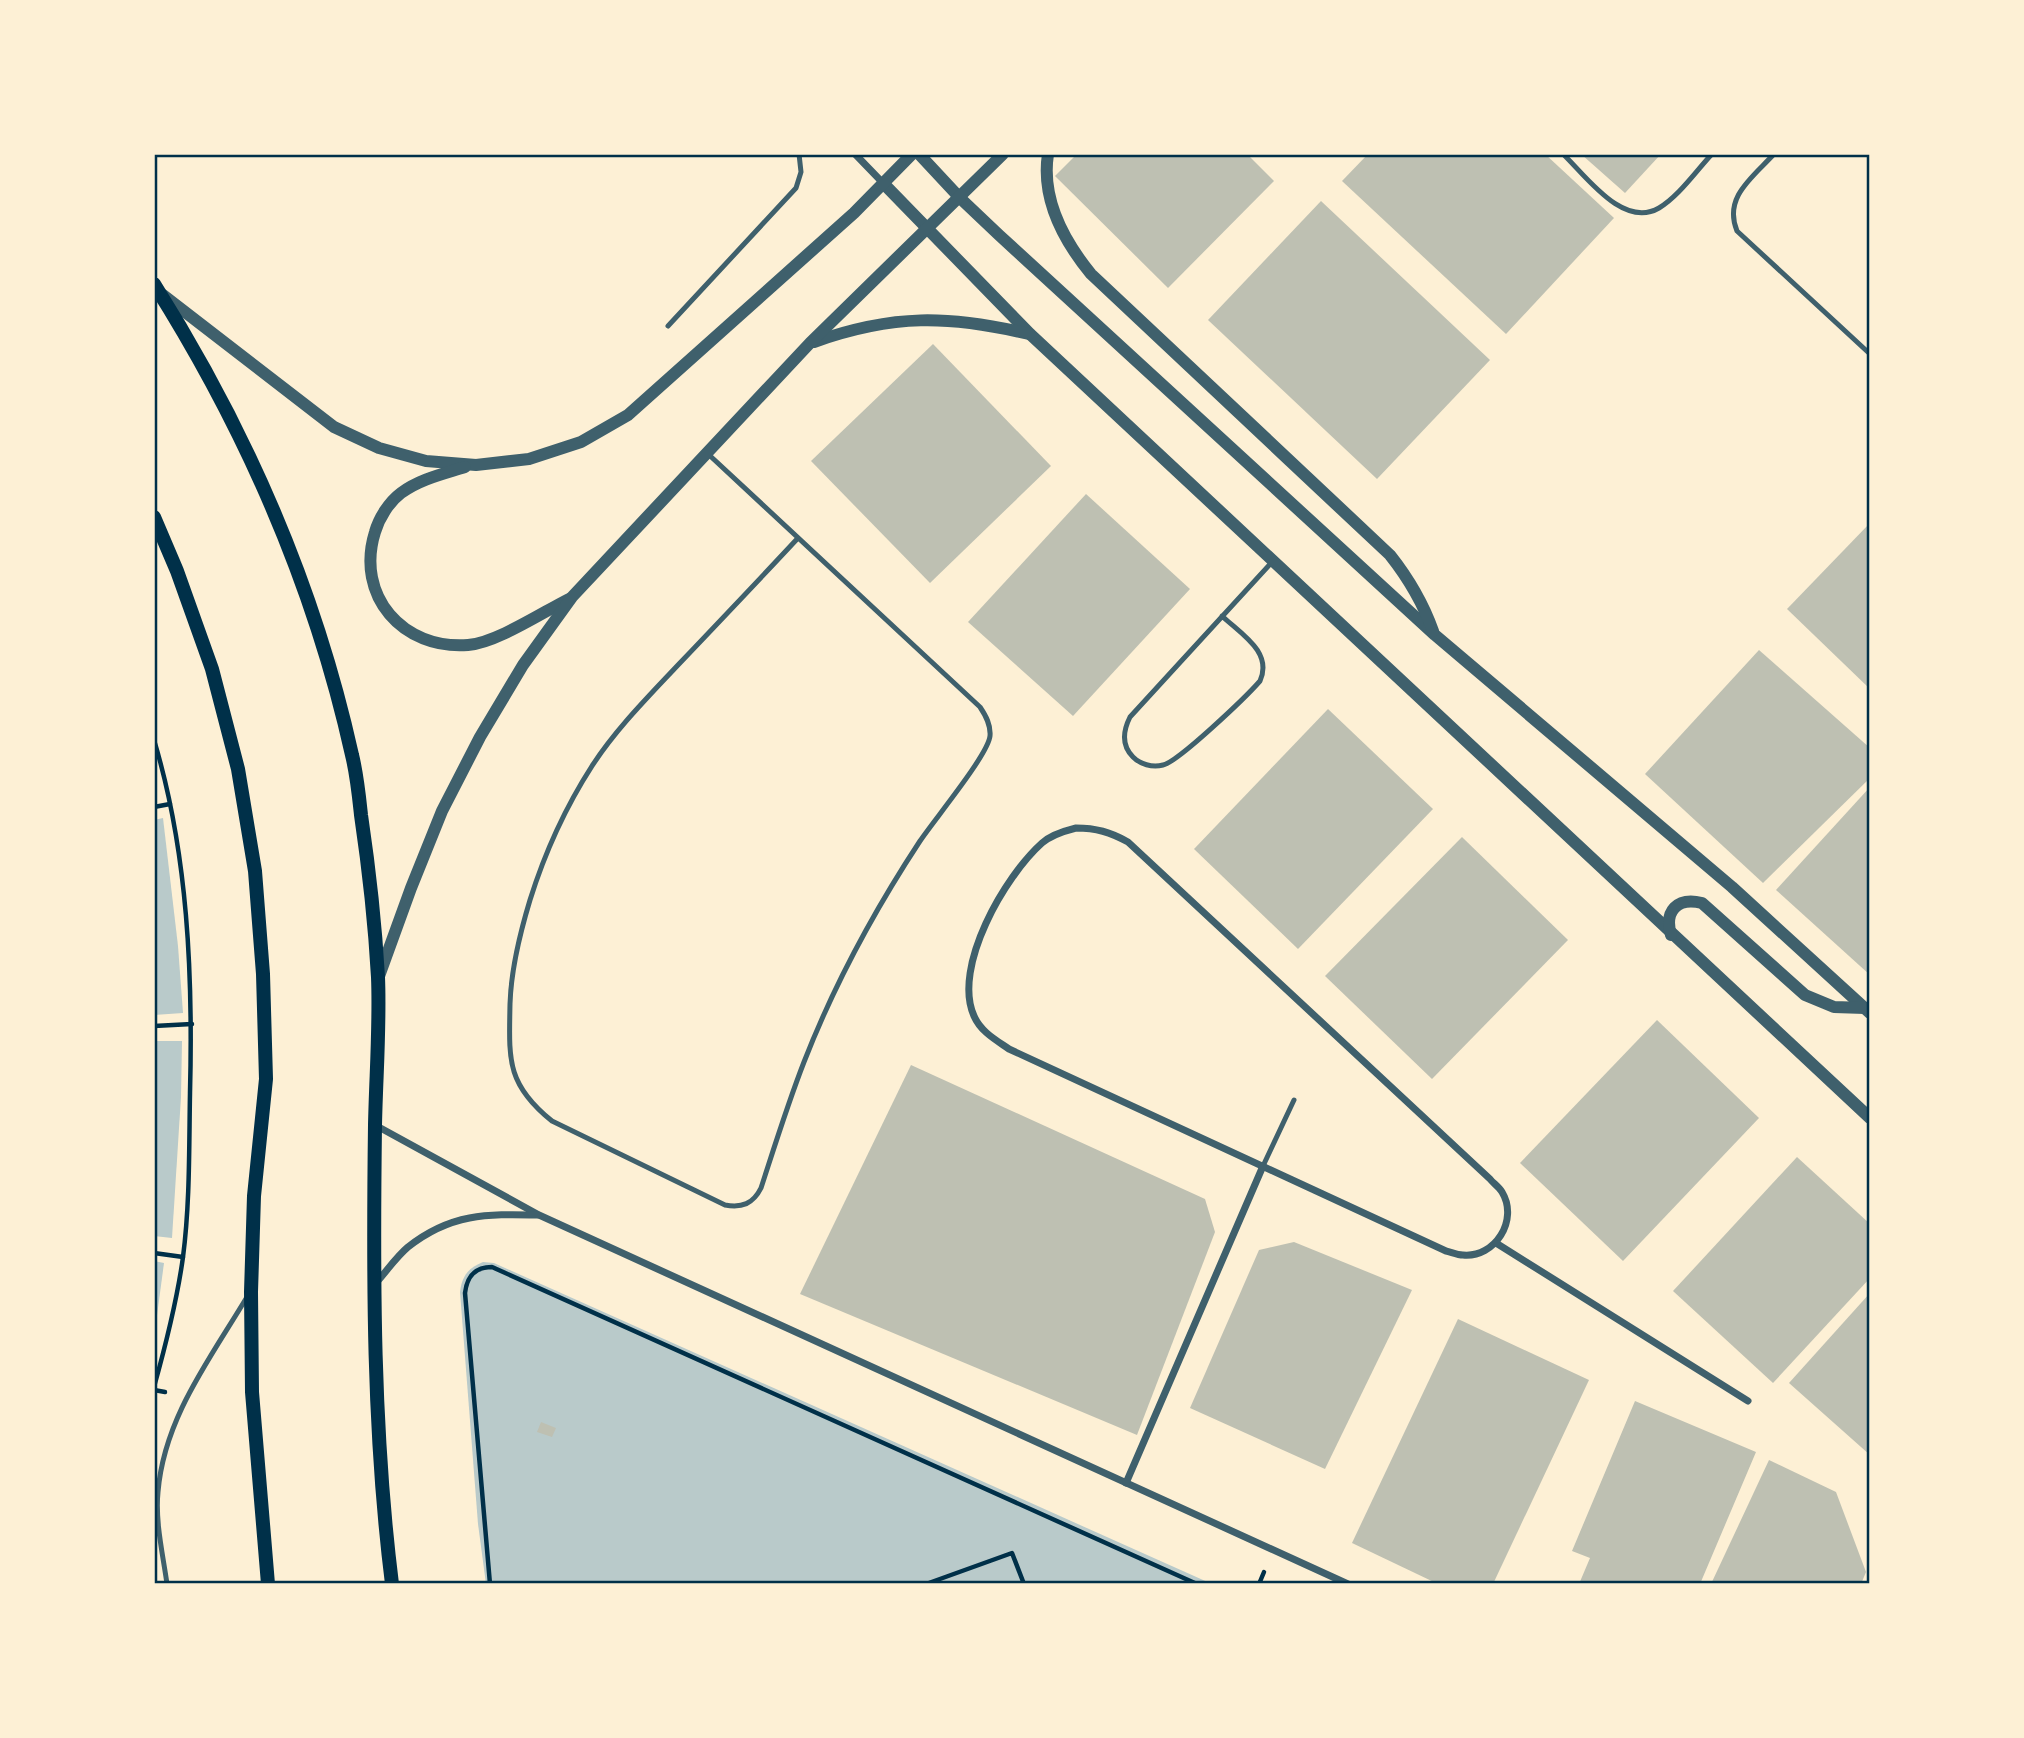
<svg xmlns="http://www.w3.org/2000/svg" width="2024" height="1738" viewBox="0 0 2024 1738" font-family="Ubuntu,sans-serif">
  <rect width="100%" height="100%" fill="#fdf0d5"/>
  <!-- green -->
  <g fill="#b9caca">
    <path d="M 163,818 L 178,946 L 183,1013 L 154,1015 L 154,820 Z"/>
    <path d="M 154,1041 L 182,1041 L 181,1097 L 172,1238 L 154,1236 Z"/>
    <path d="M 154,1261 L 164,1263 L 154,1338 Z"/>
    <path d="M 483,1262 L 494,1263 L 1212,1584 L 486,1584 L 478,1524 L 460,1292 C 462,1276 468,1268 483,1262 Z"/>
  </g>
  <!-- building -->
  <g fill="#bec0b2">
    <path d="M 1077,154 L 1247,154 L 1274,181 L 1168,288 L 1055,176 Z"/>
    <path d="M 1368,154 L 1545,154 L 1614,218 L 1506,334 L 1342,181 Z"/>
    <path d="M 1581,154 L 1661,154 L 1625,193 Z"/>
    <path d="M 1321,201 L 1490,360 L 1377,479 L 1208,320 Z"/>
    <path d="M 933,344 L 1051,466 L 930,583 L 811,461 Z"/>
    <path d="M 1086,494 L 1190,589 L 1073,716 L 968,622 Z"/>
    <path d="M 1870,523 L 1870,689 L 1787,609 Z"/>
    <path d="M 1759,650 L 1870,748 L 1870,778 L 1763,883 L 1645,774 Z"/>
    <path d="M 1328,709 L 1433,809 L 1298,949 L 1194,849 Z"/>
    <path d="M 1870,787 L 1870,975 L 1776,890 Z"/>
    <path d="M 1462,837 L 1568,940 L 1432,1079 L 1325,976 Z"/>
    <path d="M 1657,1020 L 1759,1118 L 1623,1261 L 1520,1163 Z"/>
    <path d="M 911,1065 L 1205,1199 L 1215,1232 L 1137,1435 L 800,1294 Z"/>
    <path d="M 1797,1157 L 1870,1224 L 1870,1278 L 1773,1383 L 1673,1291 Z"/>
    <path d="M 1294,1242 L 1412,1290 L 1325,1469 L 1190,1408 L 1259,1250 Z"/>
    <path d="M 1870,1293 L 1870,1455 L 1789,1383 Z"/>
    <path d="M 1458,1319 L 1589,1380 L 1493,1584 L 1438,1584 L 1352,1543 Z"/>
    <path d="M 1635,1401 L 1756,1452 L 1700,1584 L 1579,1584 L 1590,1558 L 1572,1551 Z"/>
    <path d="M 541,1422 L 556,1428 L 552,1437 L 537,1432 Z"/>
    <path d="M 1769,1460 L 1836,1492 L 1866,1572 L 1861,1584 L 1711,1584 Z"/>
  </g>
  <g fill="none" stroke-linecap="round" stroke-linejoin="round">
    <!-- path -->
    <g stroke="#003049" stroke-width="4.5">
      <path d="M 154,740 C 188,853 193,975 190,1093 C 189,1147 190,1203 183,1257 C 177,1301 166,1344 154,1387"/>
      <path d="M 154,807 L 170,804"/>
      <path d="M 154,1026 L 192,1024"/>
      <path d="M 154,1253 L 183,1257"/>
      <path d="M 154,1390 L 165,1392"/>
      <path d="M 490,1584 L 465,1293 C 467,1276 475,1267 492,1267 L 1197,1584"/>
      <path d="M 926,1584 L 1012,1553 L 1024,1584"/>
      <path d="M 1259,1584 L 1264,1572"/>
    </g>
    <!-- service -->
    <g stroke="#3f606c" stroke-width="5">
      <path d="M 1563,154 C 1586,176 1623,229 1659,208 C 1679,196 1696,171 1712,154"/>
      <path d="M 1774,154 C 1753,177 1723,197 1737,231 L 1870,354"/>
      <path d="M 668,326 L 796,188 L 801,172 L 799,154"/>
      <path d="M 707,453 L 980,707 C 986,716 991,725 990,736 C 988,755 934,820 920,841 C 874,911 834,985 804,1062 C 788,1103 775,1145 761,1188 C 753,1204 742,1208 725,1205 L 552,1121 C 506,1084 509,1059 510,1004 C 511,969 520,933 530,900 C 545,852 565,808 592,766 C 616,729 648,697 678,665 C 718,623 758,581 798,538"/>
      <path d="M 1222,616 C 1241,634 1273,652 1260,681 C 1246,697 1178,762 1163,765 C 1152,768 1140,764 1133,757 C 1121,745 1123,731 1130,717 L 1273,561"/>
      <path d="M 1263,1166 L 1294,1100"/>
      <path d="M 167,1584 C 163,1555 155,1522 158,1492 C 164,1418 210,1359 247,1297"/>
    </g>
    <!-- minor -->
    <g stroke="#3f606c" stroke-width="7">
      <path d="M 855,154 L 883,183"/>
      <path d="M 1076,828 C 1096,828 1110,832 1128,842 L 1490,1179 C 1493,1183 1499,1187 1502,1192 C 1519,1220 1495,1258 1463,1255 C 1457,1255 1451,1252 1446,1251 L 1009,1049 C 996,1040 981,1032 974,1016 C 952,967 1005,876 1042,843 C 1051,835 1064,831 1076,828 Z"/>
      <path d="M 375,1125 L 539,1215 L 1348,1584"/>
      <path d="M 1496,1243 L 1748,1401"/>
      <path d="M 375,1284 C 386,1272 396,1257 408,1247 C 451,1213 487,1214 538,1215"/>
      <path d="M 1126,1483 L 1263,1166"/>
    </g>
    <!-- tertiary -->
    <g stroke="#3f606c" stroke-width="12">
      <path d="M 919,154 L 960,198 L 999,235 L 1435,635 L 1732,887 L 1870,1013"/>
      <path d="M 1048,154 C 1041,199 1064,241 1091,274 L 1390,555 C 1409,579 1423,603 1433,631"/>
      <path d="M 883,183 L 1030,334 L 1870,1118"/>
      <path d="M 163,295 L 334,427 L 379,448 L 426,461 L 476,465 L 529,459 L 581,442 L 628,415 L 854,213 L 912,154"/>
      <path d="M 814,342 C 893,314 948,315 1029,334"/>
      <path d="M 465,467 C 443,474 420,479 401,493 C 389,502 379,518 375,532 C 355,596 403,650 468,645 C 496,643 543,612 569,599"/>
      <path d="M 1671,935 C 1664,911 1677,897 1702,903 L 1805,995 L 1834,1007 L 1865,1008"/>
      <path d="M 378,979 L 411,888 L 442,811 L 480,737 L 523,665 L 572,597 L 810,343 L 1003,154"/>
    </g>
    <!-- secondary -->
    <g stroke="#003049" stroke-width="14">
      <path d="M 154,284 C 245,428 315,588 352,755 C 357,775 359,796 361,815 C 369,869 375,923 378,977 C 380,1026 376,1076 375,1125 C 373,1279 373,1432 392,1584"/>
      <path d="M 154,517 L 177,571 L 212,669 L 238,769 L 255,871 L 263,974 L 266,1079 L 254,1196 L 251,1292 L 252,1392 L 268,1584"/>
    </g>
  </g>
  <!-- border -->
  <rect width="2024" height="1738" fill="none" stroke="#fdf0d5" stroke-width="312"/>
  <rect x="156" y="156" width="1712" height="1426" fill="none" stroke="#003049" stroke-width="2.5"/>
</svg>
